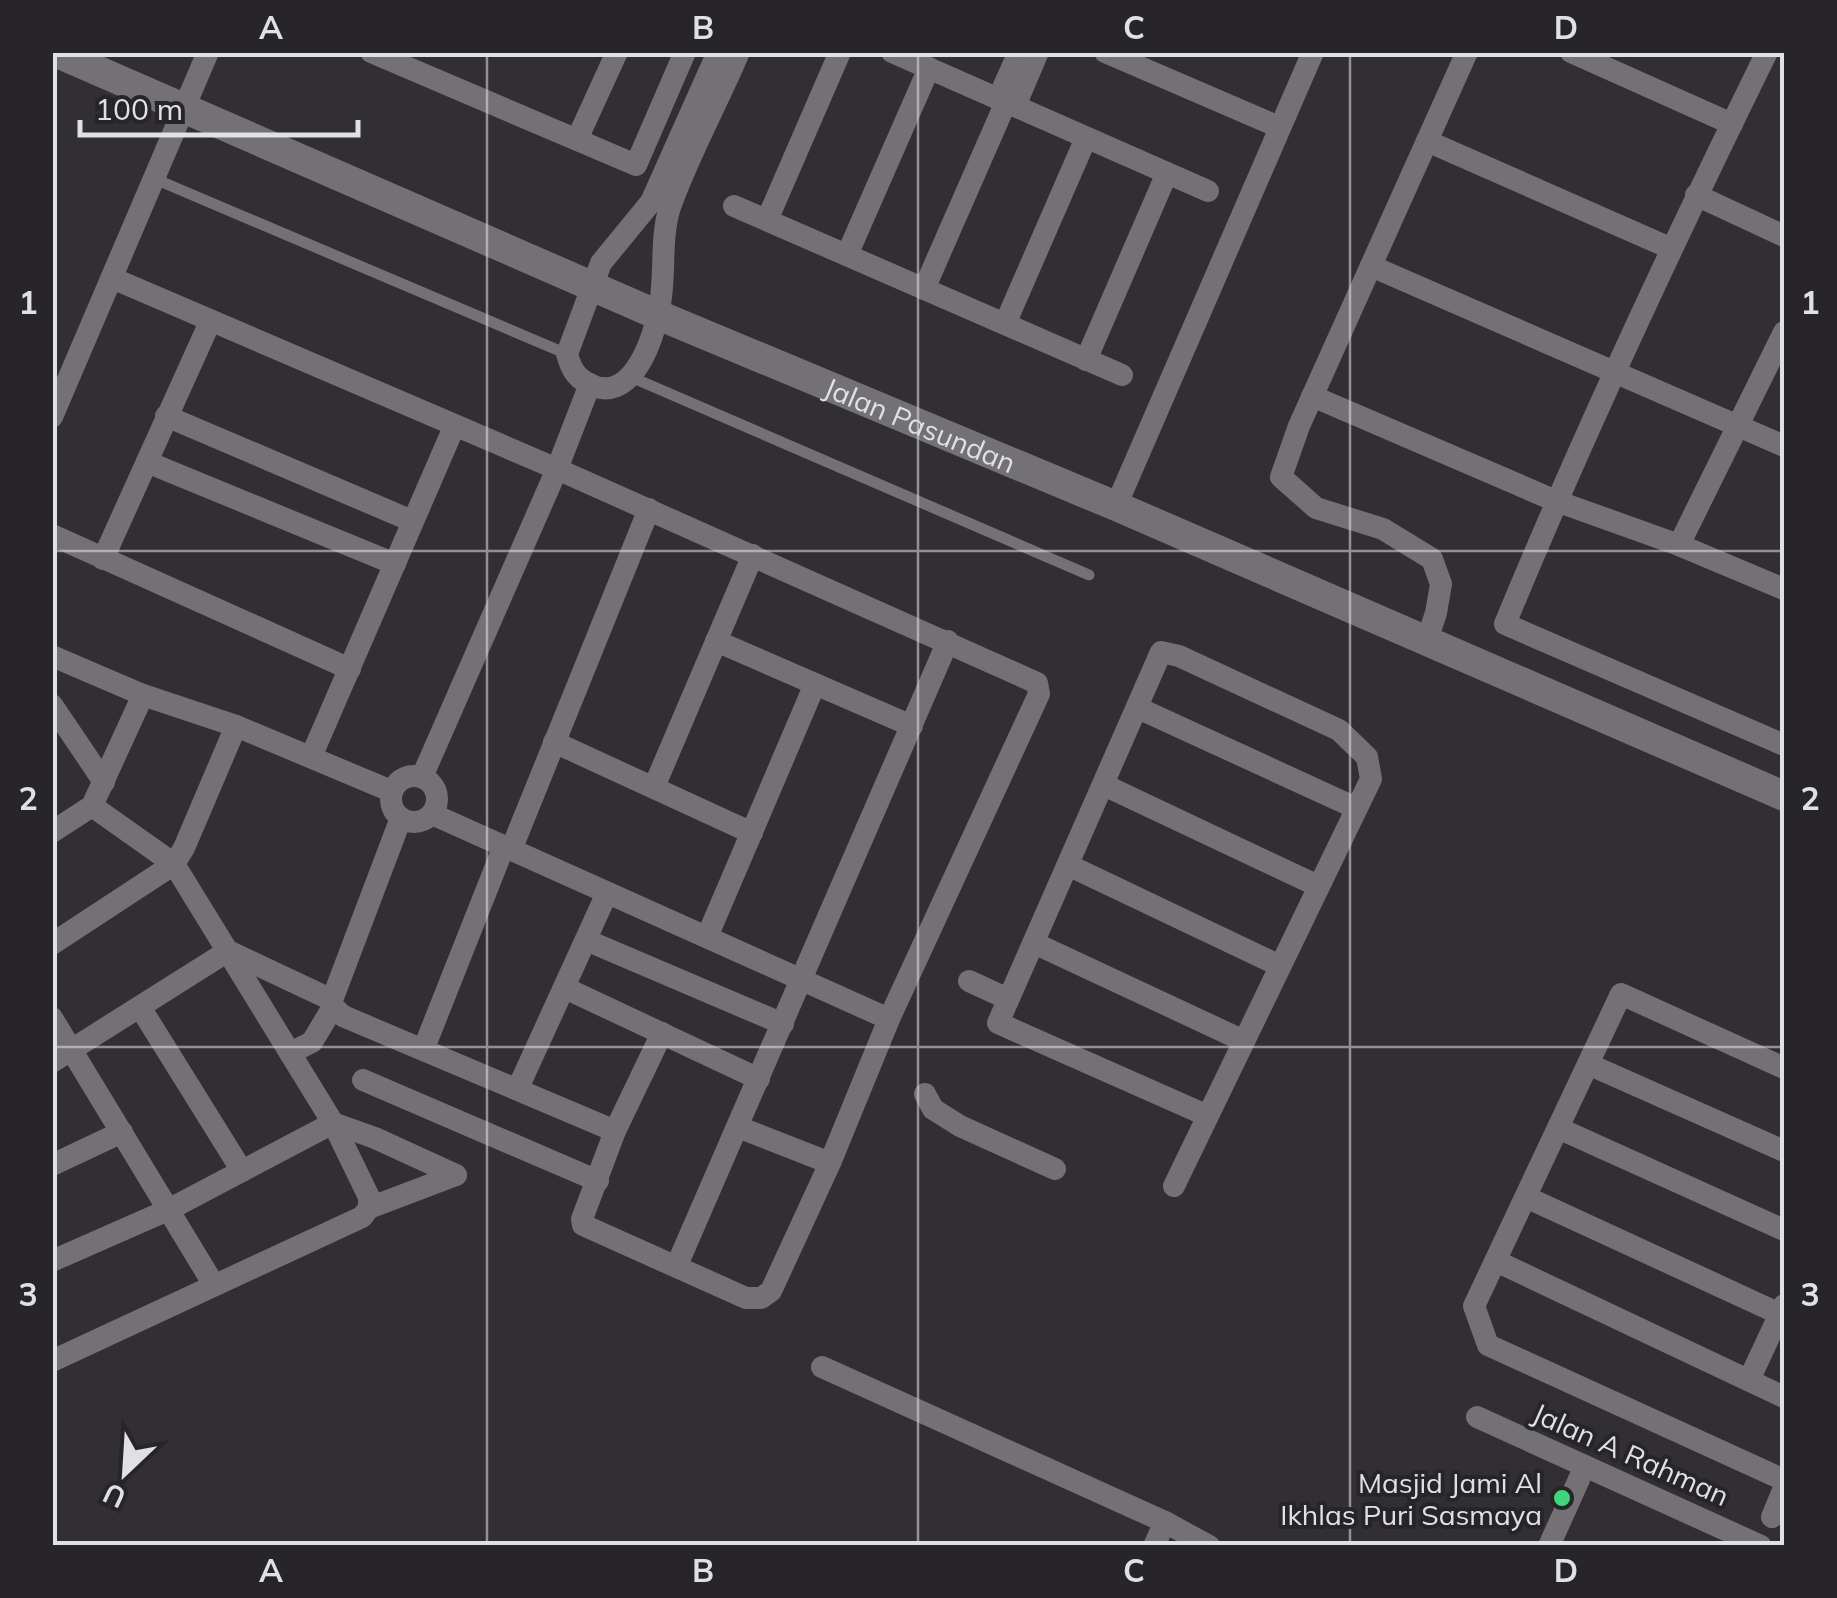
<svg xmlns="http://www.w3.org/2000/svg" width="1837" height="1598" viewBox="0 0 1837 1598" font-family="Mulish,sans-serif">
  <rect width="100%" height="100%" fill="#312f32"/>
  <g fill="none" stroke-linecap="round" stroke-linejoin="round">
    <!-- lane -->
    <g stroke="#747175" stroke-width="11">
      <path d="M 155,179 L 567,354"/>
      <path d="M 631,377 L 1089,575"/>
    </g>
    <!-- street -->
    <g stroke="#747175" stroke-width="22">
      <path d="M 371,52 L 636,165 L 685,52"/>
      <path d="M 718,52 L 651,202 L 601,263 L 567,354 C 571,368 575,377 589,384 C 630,405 651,345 658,314 C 667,280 659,241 670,207 C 689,154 717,104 739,52"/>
      <path d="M 892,52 L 1208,191"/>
      <path d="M 1105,52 L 1279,127"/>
      <path d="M 1571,52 L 1732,124"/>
      <path d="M 1767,52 C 1674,241 1585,430 1505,624 L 1784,745"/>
      <path d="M 998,99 L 1019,52"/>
      <path d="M 1015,106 L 1038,52"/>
      <path d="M 574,137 L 579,135 L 617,52"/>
      <path d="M 1427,141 L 1670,248"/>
      <path d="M 1696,195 L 1784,236"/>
      <path d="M 734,206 L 1122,375"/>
      <path d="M 767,220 L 840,52"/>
      <path d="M 847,255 L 929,68"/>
      <path d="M 1371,266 L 1784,446"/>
      <path d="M 112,278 L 557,469 L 1037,683 L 1039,694 L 889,1019 L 830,1163 L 771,1291 L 761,1298 L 746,1298 L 583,1225 L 582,1219 L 615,1131 L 662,1033"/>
      <path d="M 924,289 L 1006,102"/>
      <path d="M 1005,324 L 1086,138"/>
      <path d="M 1086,360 L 1167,173"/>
      <path d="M 1312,396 L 1556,501 L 1679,545 L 1784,589"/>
      <path d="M 166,416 L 412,521"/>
      <path d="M 52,417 L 208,52"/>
      <path d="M 147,462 L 395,564"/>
      <path d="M 1116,506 L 1313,52"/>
      <path d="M 52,535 L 350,669"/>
      <path d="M 1679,545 L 1784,332"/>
      <path d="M 103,559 L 210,322"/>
      <path d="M 1427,640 L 1436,613 L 1441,584 L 1432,559 L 1383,529 L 1316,508 L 1281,477 L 1299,426 L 1467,52"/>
      <path d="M 716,641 L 912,726"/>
      <path d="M 52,656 L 143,695 L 236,726 L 391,791"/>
      <path d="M 52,705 L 104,782"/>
      <path d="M 1138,708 L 1356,808"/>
      <path d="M 554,742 L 752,833"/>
      <path d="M 311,757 L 454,427"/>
      <circle cx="414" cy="799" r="23"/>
      <path d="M 422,777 L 557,469 L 590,384"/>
      <path d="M 1104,785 L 1318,886"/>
      <path d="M 654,787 L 753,555"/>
      <path d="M 92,806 L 174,864 L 333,1123 L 369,1197 L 369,1208"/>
      <path d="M 432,814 L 889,1019"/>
      <path d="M 401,818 L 332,1000 L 333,1007 L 343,1016 L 615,1131"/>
      <path d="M 52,832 L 92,806 L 143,695"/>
      <path d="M 511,850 L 649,509"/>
      <path d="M 1068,865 L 1280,966"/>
      <path d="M 707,937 L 815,684"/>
      <path d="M 586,940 L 783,1024"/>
      <path d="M 1034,943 L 1244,1041"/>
      <path d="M 52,944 L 174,864 L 184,848 L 236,726"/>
      <path d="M 969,981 L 1008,999"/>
      <path d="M 565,988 L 759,1079"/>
      <path d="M 140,1007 L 242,1171"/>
      <path d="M 52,1018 L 214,1285"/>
      <path d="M 424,1048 L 504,846"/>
      <path d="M 290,1053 L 312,1042 L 333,1007"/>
      <path d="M 52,1062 L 228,951 L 332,1000"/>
      <path d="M 1588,1064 L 1784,1151"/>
      <path d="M 1784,1068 L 1621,994 L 1474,1306 L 1488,1345 L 1784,1480"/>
      <path d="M 363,1080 L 598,1181"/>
      <path d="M 518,1088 L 607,893"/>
      <path d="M 925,1094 L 933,1109 L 960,1126 L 1055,1169"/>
      <path d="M 738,1127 L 830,1163"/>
      <path d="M 1558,1128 L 1784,1230"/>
      <path d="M 52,1165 L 122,1132"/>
      <path d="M 1174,1186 L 1371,779 L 1367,757 L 1339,730 L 1179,656 L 1161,652 L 998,1023 L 1208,1116"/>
      <path d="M 1526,1197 L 1780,1314"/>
      <path d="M 52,1261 L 168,1210 L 333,1123 L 375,1138 L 456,1175"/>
      <path d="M 1496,1261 L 1784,1397"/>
      <path d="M 677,1265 L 948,641"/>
      <path d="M 52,1361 L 362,1217 L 369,1208 L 456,1175"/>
      <path d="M 822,1367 L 1165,1522 L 1209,1546"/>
      <path d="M 1749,1380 L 1784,1305"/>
      <path d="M 1477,1417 L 1761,1546"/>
      <path d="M 1772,1517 L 1784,1488"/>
      <path d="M 1154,1546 L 1165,1522"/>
      <path d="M 1549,1546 L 1585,1466"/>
    </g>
    <!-- secondary -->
    <path stroke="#747175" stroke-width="30" id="s1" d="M 55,52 L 658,315 L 1116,506 L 1784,796"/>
  </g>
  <!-- grid -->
  <path fill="none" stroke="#e1e0e2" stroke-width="2.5" stroke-opacity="0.55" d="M 487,52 L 487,1546M 918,52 L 918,1546M 1350,52 L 1350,1546M 52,551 L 1784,551M 52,1047 L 1784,1047"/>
  <!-- markers -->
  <circle fill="#40d77c" stroke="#272528" stroke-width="4" cx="1562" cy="1498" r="10"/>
  <g text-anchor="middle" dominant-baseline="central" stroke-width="8" stroke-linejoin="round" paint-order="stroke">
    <!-- street labels -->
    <g font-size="28" fill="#e1e0e2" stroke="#272528">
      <text stroke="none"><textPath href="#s1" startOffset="942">Jalan Pasundan</textPath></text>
      <text transform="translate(1631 1454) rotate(24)">Jalan A Rahman</text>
    </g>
    <!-- poi labels -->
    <g font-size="28" fill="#e1e0e2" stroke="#272528" text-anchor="end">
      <text x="1542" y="1482">Masjid Jami Al<tspan x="1542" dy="32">Ikhlas Puri Sasmaya</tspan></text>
    </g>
  </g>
  <!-- border -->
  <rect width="1837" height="1598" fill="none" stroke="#272528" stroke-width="110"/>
  <!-- north arrow -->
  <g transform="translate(125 1473) rotate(205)" stroke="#272528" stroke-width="8" paint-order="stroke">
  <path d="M0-8L18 38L0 25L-18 38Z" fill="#e1e0e2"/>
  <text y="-15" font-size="28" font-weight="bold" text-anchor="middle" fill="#e1e0e2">U</text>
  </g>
  <!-- scale -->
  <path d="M80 120v15h278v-15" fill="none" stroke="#e1e0e2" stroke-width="5"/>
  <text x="95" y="120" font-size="30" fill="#e1e0e2" stroke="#272528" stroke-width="8" paint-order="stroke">100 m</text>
  <rect x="55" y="55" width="1727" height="1488" fill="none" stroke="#e1e0e2" stroke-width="4"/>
  <g font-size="32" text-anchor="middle" font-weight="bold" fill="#e1e0e2">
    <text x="271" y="39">A</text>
    <text x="703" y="39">B</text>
    <text x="1134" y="39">C</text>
    <text x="1566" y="39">D</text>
    <text x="28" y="314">1</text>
    <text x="1810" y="314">1</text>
    <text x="28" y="810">2</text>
    <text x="1810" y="810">2</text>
    <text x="28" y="1306">3</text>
    <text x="1810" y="1306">3</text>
    <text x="271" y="1582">A</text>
    <text x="703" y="1582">B</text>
    <text x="1134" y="1582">C</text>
    <text x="1566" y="1582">D</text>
  </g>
</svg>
